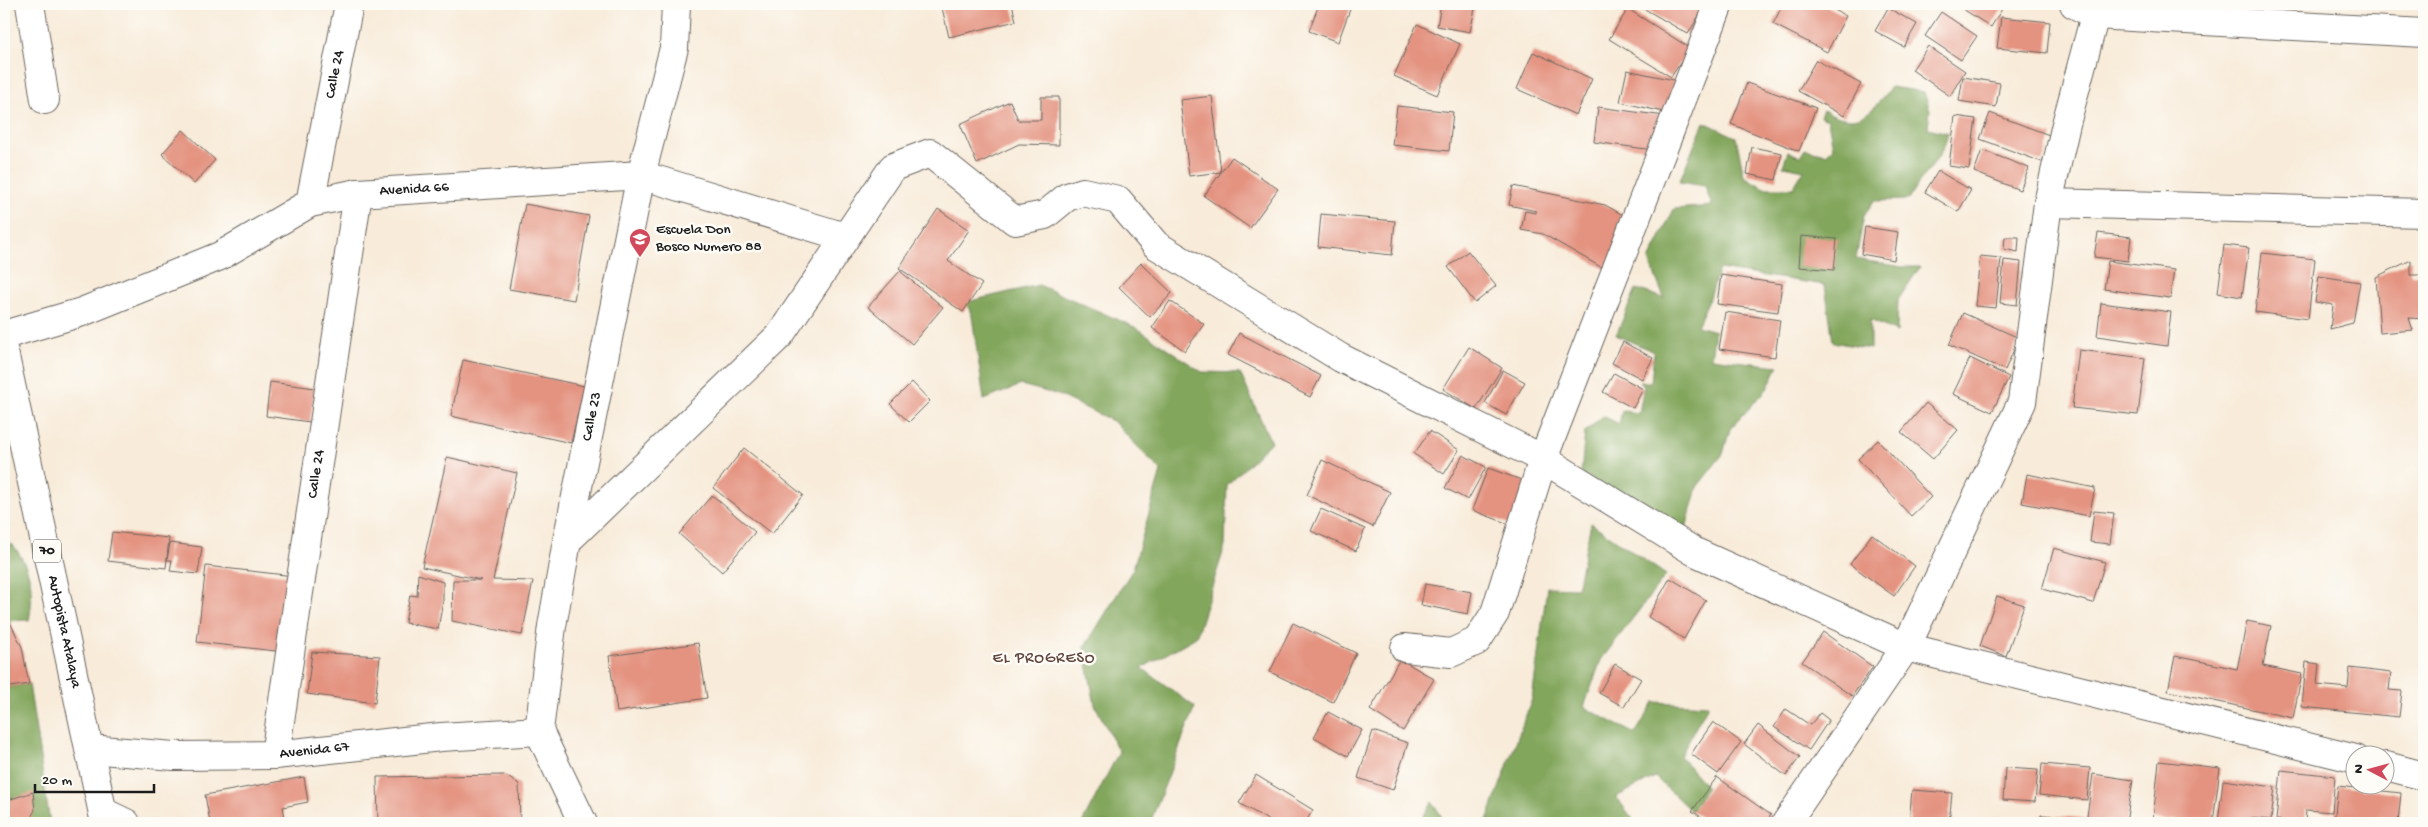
<svg xmlns="http://www.w3.org/2000/svg" width="2428" height="827" viewBox="0 0 2428 827" font-family="'Gochi Hand',sans-serif">
  <rect width="100%" height="100%" fill="#fdfcf7"/>
  <filter id="ink" filterUnits="userSpaceOnUse"><feTurbulence type="fractalNoise" baseFrequency=".02" numOctaves="2"/><feDisplacementMap in="SourceGraphic" scale="10" xChannelSelector="R" yChannelSelector="G"/><feConvolveMatrix kernelMatrix="1 2 1 2 8 2 1 2 1" color-interpolation-filters="sRGB"/></filter>
  <filter id="wash" filterUnits="userSpaceOnUse"><feTurbulence type="fractalNoise" baseFrequency=".0096" numOctaves="4" result="noise"/><feDisplacementMap in="SourceGraphic" scale="20" xChannelSelector="R" yChannelSelector="G"/><feGaussianBlur stdDeviation="1.12" result="paint"/><feColorMatrix in="noise" values="0 0 0 0 0 0 0 0 0 0 0 0 0 0 0 0 0 1.4 0 .05"/><feComposite in="paint" operator="in"/></filter>
  <g filter="url(#wash)">
    <rect width="100%" height="100%" fill="#f8ebd9"/>
    <!-- forest -->
    <g fill="#82a65b" stroke="#4f613c">
      <path d="M 1891,87 L 1924,92 L 1930,110 L 1928,128 L 1948,133 C 1943,160 1920,177 1908,200 L 1874,201 L 1864,215 L 1856,259 L 1902,267 L 1920,267 L 1898,300 L 1897,332 L 1870,320 L 1870,349 L 1833,342 L 1825,285 L 1719,269 L 1710,297 L 1697,326 L 1715,331 L 1711,358 L 1778,366 L 1767,389 L 1730,429 L 1723,454 L 1697,487 L 1684,536 L 1581,473 L 1585,432 L 1603,416 L 1619,424 L 1622,411 L 1639,413 L 1644,386 L 1639,382 L 1651,382 L 1654,352 L 1616,335 L 1636,289 L 1664,298 L 1649,260 L 1674,209 L 1712,206 L 1705,186 L 1679,182 L 1704,122 L 1736,137 L 1744,176 L 1764,188 L 1793,188 L 1804,170 L 1783,166 L 1788,151 L 1800,157 L 1805,149 L 1826,154 L 1833,148 L 1828,120 L 1820,117 L 1823,110 C 1860,129 1867,116 1891,87 Z"/>
      <path d="M 1039,285 L 1137,328 L 1202,372 L 1240,373 L 1271,442 L 1227,485 L 1225,546 L 1196,637 L 1142,668 L 1195,707 L 1150,823 L 1082,823 L 1119,752 L 1095,705 L 1084,648 L 1133,569 L 1161,471 L 1113,421 L 1058,395 L 1021,385 L 984,400 L 972,316 L 966,302 Z"/>
      <path d="M 1591,523 L 1666,575 L 1601,660 L 1584,707 L 1635,734 L 1654,702 L 1708,705 L 1680,756 L 1707,787 L 1691,811 L 1655,777 L 1616,797 L 1636,823 L 1486,823 L 1532,699 L 1547,587 L 1577,588 Z"/>
      <path d="M 12,544 C 31,567 35,591 29,620 L 4,621 L 4,546 Z"/>
      <path d="M 29,684 L 50,823 L 4,823 L 4,688 Z"/>
      <path d="M 1432,802 L 1446,823 L 1419,823 Z"/>
    </g>
    <g id="blocks">
      <!-- building -->
      <g fill="#e49380">
        <path d="M 941,4 L 1012,4 L 1016,21 L 949,37 Z"/>
        <path d="M 1319,4 L 1352,4 L 1338,42 L 1309,31 Z"/>
        <path d="M 1441,4 L 1476,4 L 1470,32 L 1437,26 Z"/>
        <path d="M 1636,4 L 1706,4 L 1688,34 Z"/>
        <path d="M 1783,4 L 1823,4 L 1846,16 L 1827,52 L 1773,24 Z"/>
        <path d="M 1955,4 L 2005,4 L 1991,27 Z"/>
        <path d="M 1888,8 L 1917,24 L 1904,47 L 1875,31 Z"/>
        <path d="M 1628,9 L 1690,48 L 1671,77 L 1609,39 Z"/>
        <path d="M 1941,12 L 1977,36 L 1961,60 L 1925,36 Z"/>
        <path d="M 2001,17 L 2050,22 L 2047,53 L 1997,48 Z"/>
        <path d="M 1417,24 L 1460,44 L 1437,95 L 1394,76 Z"/>
        <path d="M 1928,46 L 1965,71 L 1950,96 L 1912,70 Z"/>
        <path d="M 1533,52 L 1592,79 L 1576,115 L 1517,89 Z"/>
        <path d="M 1816,60 L 1861,84 L 1844,116 L 1798,91 Z"/>
        <path d="M 1627,70 L 1674,80 L 1668,113 L 1620,102 Z"/>
        <path d="M 1963,77 L 2000,83 L 1996,107 L 1959,101 Z"/>
        <path d="M 1747,83 L 1816,108 L 1799,151 L 1731,124 Z"/>
        <path d="M 1212,96 L 1221,172 L 1189,176 L 1180,100 Z"/>
        <path d="M 1041,97 L 1059,97 L 1059,145 L 1019,144 L 977,164 L 960,124 L 1010,101 L 1019,122 L 1019,120 L 1041,120 Z"/>
        <path d="M 1397,106 L 1453,112 L 1449,151 L 1392,145 Z"/>
        <path d="M 1598,107 L 1665,116 L 1661,151 L 1594,142 Z"/>
        <path d="M 1990,113 L 2052,136 L 2042,162 L 1980,139 Z"/>
        <path d="M 1955,116 L 1976,119 L 1969,169 L 1949,166 Z"/>
        <path d="M 183,130 L 215,160 L 194,184 L 162,154 Z"/>
        <path d="M 1752,147 L 1782,153 L 1776,180 L 1747,174 Z"/>
        <path d="M 1982,150 L 2029,168 L 2020,190 L 1974,172 Z"/>
        <path d="M 1232,157 L 1278,189 L 1250,228 L 1204,196 Z"/>
        <path d="M 1938,171 L 1971,190 L 1958,212 L 1925,192 Z"/>
        <path d="M 1513,186 L 1605,205 L 1634,221 L 1606,270 L 1543,234 L 1521,230 L 1525,211 L 1536,213 L 1536,211 L 1509,205 Z"/>
        <path d="M 525,204 L 589,216 L 574,300 L 509,289 Z"/>
        <path d="M 938,209 L 969,230 L 948,261 L 982,284 L 963,312 L 899,268 Z"/>
        <path d="M 1321,214 L 1395,221 L 1392,255 L 1318,247 Z"/>
        <path d="M 1865,227 L 1898,232 L 1894,260 L 1861,254 Z"/>
        <path d="M 2098,233 L 2131,237 L 2128,261 L 2094,257 Z"/>
        <path d="M 1801,236 L 1837,239 L 1834,270 L 1799,267 Z"/>
        <path d="M 2005,237 L 2019,237 L 2018,252 L 2004,249 Z"/>
        <path d="M 2224,245 L 2249,248 L 2242,297 L 2218,293 Z"/>
        <path d="M 1468,251 L 1496,286 L 1475,303 L 1448,267 Z"/>
        <path d="M 2262,253 L 2315,259 L 2308,319 L 2255,312 Z"/>
        <path d="M 1980,256 L 2001,258 L 1996,308 L 1975,306 Z"/>
        <path d="M 2004,260 L 2021,262 L 2017,305 L 2000,303 Z"/>
        <path d="M 2411,260 L 2411,275 L 2424,275 L 2424,319 L 2409,318 L 2413,330 L 2380,333 L 2376,277 Z"/>
        <path d="M 2108,261 L 2174,270 L 2170,298 L 2104,289 Z"/>
        <path d="M 1141,263 L 1172,293 L 1150,317 L 1119,287 Z"/>
        <path d="M 900,271 L 943,307 L 912,344 L 868,307 Z"/>
        <path d="M 1721,275 L 1782,284 L 1778,312 L 1717,304 Z"/>
        <path d="M 2319,276 L 2360,282 L 2353,323 L 2330,329 L 2333,305 L 2315,302 Z"/>
        <path d="M 1170,301 L 1204,324 L 1185,351 L 1152,328 Z"/>
        <path d="M 2101,303 L 2171,312 L 2167,346 L 2097,336 Z"/>
        <path d="M 1725,312 L 1780,320 L 1775,357 L 1719,349 Z"/>
        <path d="M 1963,313 L 2019,338 L 2005,370 L 1949,345 Z"/>
        <path d="M 1239,333 L 1321,376 L 1310,397 L 1228,355 Z"/>
        <path d="M 1623,342 L 1653,358 L 1642,379 L 1612,363 Z"/>
        <path d="M 1469,347 L 1502,368 L 1476,409 L 1443,389 Z"/>
        <path d="M 2079,350 L 2145,358 L 2138,415 L 2072,408 Z"/>
        <path d="M 1970,358 L 2009,377 L 1992,412 L 1953,394 Z"/>
        <path d="M 463,360 L 584,386 L 571,443 L 451,416 Z"/>
        <path d="M 1503,370 L 1525,382 L 1506,415 L 1485,403 Z"/>
        <path d="M 1614,373 L 1643,389 L 1633,408 L 1603,392 Z"/>
        <path d="M 270,382 L 315,388 L 310,422 L 266,416 Z"/>
        <path d="M 912,382 L 930,401 L 909,422 L 890,404 Z"/>
        <path d="M 1926,403 L 1958,430 L 1933,459 L 1901,432 Z"/>
        <path d="M 1430,431 L 1459,450 L 1444,474 L 1414,454 Z"/>
        <path d="M 1878,440 L 1931,497 L 1911,516 L 1858,459 Z"/>
        <path d="M 744,448 L 803,495 L 772,534 L 713,488 Z"/>
        <path d="M 1463,455 L 1486,467 L 1468,500 L 1445,488 Z"/>
        <path d="M 447,457 L 517,473 L 493,580 L 533,581 L 522,635 L 452,621 L 453,580 L 481,580 L 422,567 Z"/>
        <path d="M 1322,460 L 1390,492 L 1373,527 L 1307,495 Z"/>
        <path d="M 1488,468 L 1530,483 L 1514,526 L 1472,510 Z"/>
        <path d="M 2027,474 L 2095,488 L 2089,516 L 2022,503 Z"/>
        <path d="M 712,495 L 755,532 L 722,572 L 679,534 Z"/>
        <path d="M 1321,509 L 1365,529 L 1356,551 L 1311,531 Z"/>
        <path d="M 2094,511 L 2114,513 L 2110,544 L 2090,542 Z"/>
        <path d="M 112,532 L 169,538 L 166,568 L 108,561 Z"/>
        <path d="M 1872,534 L 1915,566 L 1894,596 L 1850,564 Z"/>
        <path d="M 170,543 L 202,547 L 198,574 L 170,571 L 172,560 L 167,560 Z"/>
        <path d="M 2054,548 L 2105,562 L 2093,603 L 2042,589 Z"/>
        <path d="M 206,566 L 294,576 L 284,652 L 197,642 Z"/>
        <path d="M 418,574 L 443,582 L 443,601 L 438,629 L 405,623 L 410,595 L 417,596 Z"/>
        <path d="M 1670,578 L 1706,600 L 1684,639 L 1648,617 Z"/>
        <path d="M 1425,584 L 1472,592 L 1468,614 L 1421,605 Z"/>
        <path d="M 1997,596 L 2024,605 L 2006,656 L 1980,646 Z"/>
        <path d="M 4,621 L 10,622 L 22,647 L 29,684 L 4,688 Z"/>
        <path d="M 2247,621 L 2271,626 L 2263,666 L 2302,674 L 2293,718 L 2168,691 L 2175,656 L 2237,669 Z"/>
        <path d="M 1293,623 L 1356,653 L 1333,702 L 1270,672 Z"/>
        <path d="M 1823,632 L 1873,667 L 1852,696 L 1802,662 Z"/>
        <path d="M 698,643 L 707,698 L 617,712 L 609,656 Z"/>
        <path d="M 312,652 L 380,656 L 375,703 L 307,694 Z"/>
        <path d="M 1400,659 L 1434,679 L 1403,731 L 1370,710 Z"/>
        <path d="M 2306,662 L 2319,664 L 2317,685 L 2348,688 L 2350,668 L 2391,673 L 2389,690 L 2402,691 L 2399,717 L 2302,707 Z"/>
        <path d="M 1615,664 L 1641,679 L 1624,707 L 1599,693 Z"/>
        <path d="M 1786,709 L 1810,725 L 1820,713 L 1829,720 L 1809,750 L 1774,727 Z"/>
        <path d="M 1328,712 L 1362,730 L 1348,756 L 1314,737 Z"/>
        <path d="M 1713,722 L 1741,742 L 1718,774 L 1691,754 Z"/>
        <path d="M 1758,725 L 1800,757 L 1786,776 L 1744,744 Z"/>
        <path d="M 1373,731 L 1408,743 L 1393,790 L 1358,778 Z"/>
        <path d="M 2159,761 L 2220,768 L 2213,823 L 2153,819 Z"/>
        <path d="M 2042,764 L 2090,768 L 2087,800 L 2039,795 Z"/>
        <path d="M 2005,768 L 2038,770 L 2035,802 L 2003,800 Z"/>
        <path d="M 2281,770 L 2335,776 L 2332,812 L 2306,810 L 2305,823 L 2276,820 Z"/>
        <path d="M 2093,774 L 2133,780 L 2126,823 L 2086,823 Z"/>
        <path d="M 504,775 L 519,784 L 520,823 L 378,823 L 377,777 Z"/>
        <path d="M 1256,775 L 1313,810 L 1305,823 L 1273,823 L 1239,803 Z"/>
        <path d="M 304,777 L 308,802 L 283,807 L 286,823 L 210,823 L 205,795 Z"/>
        <path d="M 1717,777 L 1771,815 L 1765,823 L 1710,823 L 1692,811 Z"/>
        <path d="M 2223,780 L 2275,787 L 2271,820 L 2249,818 L 2248,823 L 2218,823 Z"/>
        <path d="M 2338,786 L 2401,793 L 2398,823 L 2334,823 Z"/>
        <path d="M 1912,790 L 1952,793 L 1949,823 L 1909,823 Z"/>
        <path d="M 33,792 L 35,810 L 29,821 L 7,823 L 8,800 Z"/>
        <path d="M 2041,815 L 2084,818 L 2083,823 L 2041,823 Z"/>
      </g>
    </g>
  </g>
  <g filter="url(#ink)">
    <use href="#blocks" fill-opacity="0" stroke="#69645e" stroke-width="1"/>
    <g fill="none" stroke-linecap="round" stroke-linejoin="round">
      <!-- street casing -->
      <g stroke="#69645e" stroke-width="30">
        <g id="street">
          <path d="M 30,4 L 45,100"/>
          <path d="M 2074,4 L 2095,15 L 2424,33"/>
          <path id="s1" d="M 310,203 L 349,4"/>
          <path d="M 2048,203 L 2424,213"/>
          <path id="s2" d="M 4,335 L 82,312 L 220,256 L 310,203 L 358,193 L 641,175 L 845,237"/>
          <path d="M 567,541 L 780,335 L 893,167 L 930,153 L 1015,221 L 1045,215 L 1067,197 L 1083,192 L 1118,200 L 1156,245 L 1341,358 L 1543,459 L 1695,552 L 1906,647 L 2356,759"/>
          <path d="M 1405,648 L 1451,653 L 1477,641 L 1495,613 L 1543,459 L 1719,4"/>
          <path id="s3" d="M 89,749 L 174,756 L 275,755 L 441,737 L 539,731"/>
          <path id="s4" d="M 275,755 L 358,193"/>
          <path d="M 2386,766 L 2424,776"/>
          <path d="M 103,812 L 126,823"/>
          <path id="s5" d="M 583,823 L 539,731 L 552,626 L 567,541 L 641,175 L 674,48 L 676,4"/>
          <path d="M 1786,823 L 1906,647 L 2022,402 L 2048,203 L 2066,124 L 2095,15 L 2101,4"/>
        </g>
      </g>
      <!-- primary casing -->
      <g stroke="#69645e" stroke-width="30">
        <g id="primary">
          <path id="s6" d="M 4,352 L 105,823"/>
        </g>
      </g>
      <!-- street -->
      <use href="#street" stroke="#fff" stroke-width="28"/>
      <!-- primary -->
      <use href="#primary" stroke="#fff" stroke-width="28"/>
    </g>
  </g>
  <!-- icons -->
  <defs>
    <g id="school-pin" transform="scale(1.125)"><path d="M0 17L-7.5 6A9.5 9.5 0 1 1 7.5 6Z" fill="#d1495b" stroke="#fdfcf7"/><path d="M0-5L7-2L0 1L-7-2ZM-4 1L0 2.5L4 1V4Q0 6-4 4Z" fill="#fff"/></g>
  </defs>
  <g fill-rule="evenodd">
    <use href="#school-pin" x="640" y="239"/>
  </g>
  <g text-anchor="middle" dominant-baseline="central" stroke-width="5" stroke-linejoin="round" paint-order="stroke">
    <!-- shield labels -->
    <rect fill="#fdfcf7" stroke="#605f5e" stroke-width="1" x="33" y="539.5" width="28" height="23" rx="4"/>
    <g font-size="14" font-weight="bold" fill="#1c1c1c">
      <text x="47" y="551">70</text>
    </g>
    <!-- street labels -->
    <g font-size="15" fill="#1c1c1c" stroke="#fdfcf7">
      <text stroke="none"><textPath href="#s1" startOffset="131">Calle 24</textPath></text>
      <text stroke="none"><textPath href="#s2" startOffset="440">Avenida 66</textPath></text>
      <text stroke="none"><textPath href="#s5" startOffset="421">Calle 23</textPath></text>
      <text stroke="none"><textPath href="#s4" startOffset="284">Calle 24</textPath></text>
      <text stroke="none"><textPath href="#s6" startOffset="286">Autopista Atalaya</textPath></text>
      <text stroke="none"><textPath href="#s3" startOffset="226">Avenida 67</textPath></text>
    </g>
    <!-- poi labels -->
    <g font-size="15" fill="#1c1c1c" stroke="#fdfcf7" text-anchor="start">
      <text x="656" y="230">Escuela Don<tspan x="656" dy="17">Bosco Numero 88</tspan></text>
    </g>
    <!-- neighbourhood labels -->
    <g font-size="16" letter-spacing="1" fill="#62463f" stroke="#fdfcf7">
      <text x="1044" y="659">EL PROGRESO</text>
    </g>
  </g>
  <!-- margin -->
  <rect width="2428" height="827" fill="none" stroke="#fdfcf7" stroke-width="20"/>
  <!-- north arrow -->
  <g transform="translate(2370 770) rotate(276)"><circle r="24" fill="#fdfcf7" stroke="#a3a29f"/>
  <path d="M0-4L9 19L0 12L-9 19Z" fill="#d1495b"/>
  <text y="-8" font-size="14" font-weight="bold" text-anchor="middle" fill="#1c1c1c">N</text>
  </g>
  <!-- scale -->
  <path d="M35 784v8h119v-8" fill="none" stroke="#1c1c1c" stroke-width="2.5"/>
  <text x="42" y="784" font-size="15" fill="#1c1c1c" stroke="#fdfcf7" stroke-width="4" paint-order="stroke">20 m</text>
</svg>
